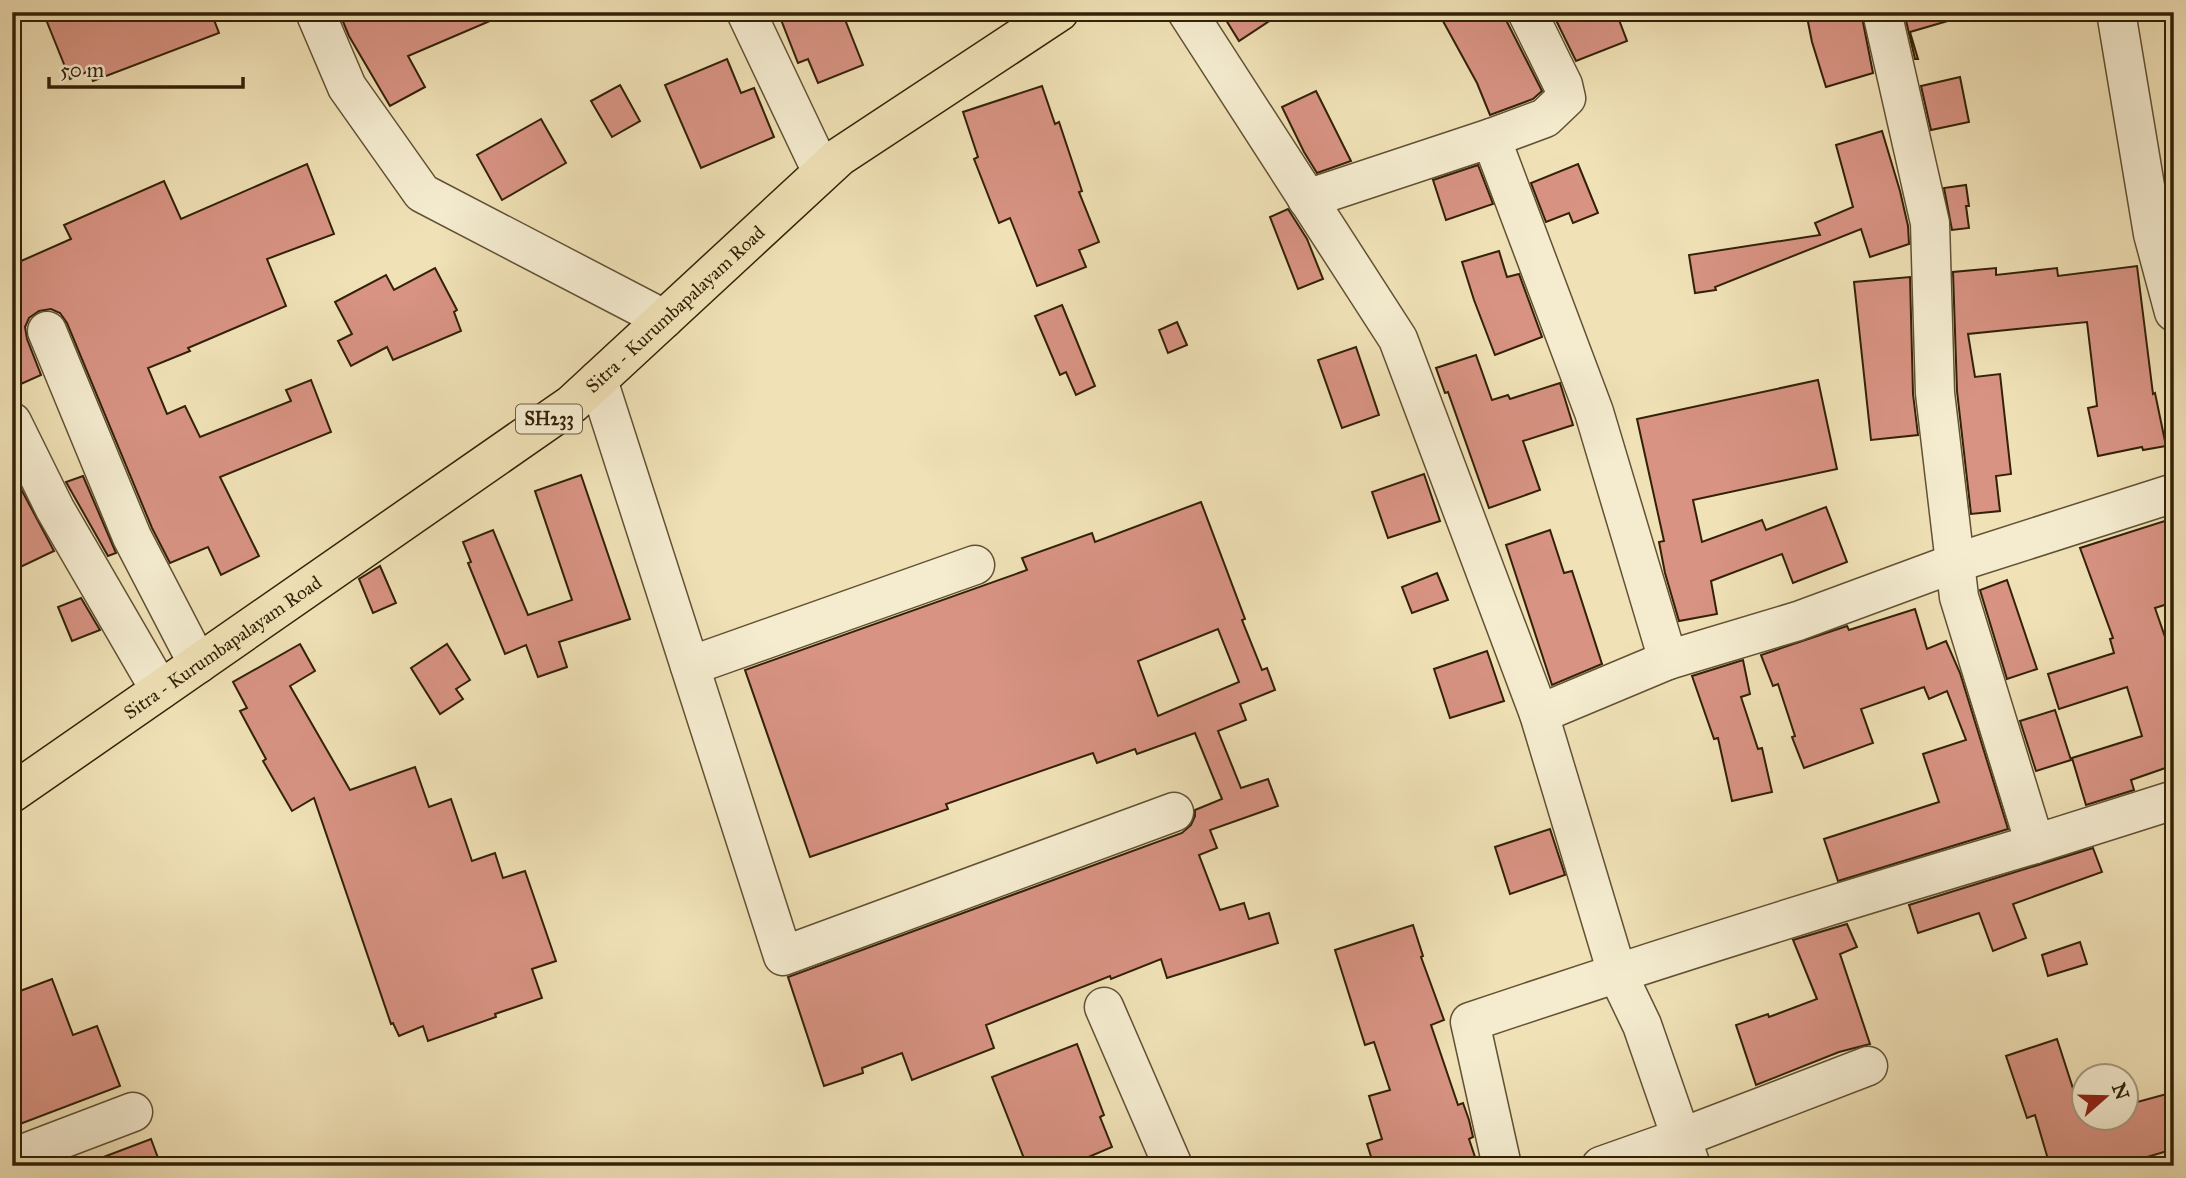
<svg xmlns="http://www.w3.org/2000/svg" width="2186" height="1178" viewBox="0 0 2186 1178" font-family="'IM FELL Great Primer',serif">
  <rect width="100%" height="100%" fill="#f0e1b6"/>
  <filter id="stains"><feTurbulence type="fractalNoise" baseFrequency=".00286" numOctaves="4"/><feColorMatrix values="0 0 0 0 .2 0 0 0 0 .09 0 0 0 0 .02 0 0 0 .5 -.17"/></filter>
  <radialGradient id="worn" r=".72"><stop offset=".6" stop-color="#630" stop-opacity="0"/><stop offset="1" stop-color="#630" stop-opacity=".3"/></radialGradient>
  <!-- building -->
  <g fill="#d89383" stroke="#322107" stroke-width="2" fill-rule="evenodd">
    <path d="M 43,12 L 211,12 L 219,33 L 93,81 L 89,71 L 70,79 Z"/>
    <path d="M 339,12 L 511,12 L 408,56 L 425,87 L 390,106 L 349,36 Z"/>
    <path d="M 778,12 L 842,12 L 863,65 L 818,83 L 808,59 L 798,63 Z"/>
    <path d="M 1221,12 L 1283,12 L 1239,41 Z"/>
    <path d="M 1438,12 L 1505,12 L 1507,22 L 1542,91 L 1533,99 L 1490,115 L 1477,83 Z"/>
    <path d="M 1552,12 L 1616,12 L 1627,41 L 1576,61 Z"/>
    <path d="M 1806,12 L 1861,12 L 1873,73 L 1826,87 L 1812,42 Z"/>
    <path d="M 1904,12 L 1957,12 L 1958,18 L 1910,32 L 1918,59 L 1915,59 Z"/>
    <path d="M 727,59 L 741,93 L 754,88 L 774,137 L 701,168 L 665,85 Z"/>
    <path d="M 1960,77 L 1969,122 L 1931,130 L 1921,86 Z"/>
    <path d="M 620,85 L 640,121 L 612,137 L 591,101 Z"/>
    <path d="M 1042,86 L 1055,124 L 1059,122 L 1082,191 L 1079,192 L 1099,242 L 1079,250 L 1086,267 L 1037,286 L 1010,218 L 999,223 L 974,159 L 978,157 L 963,112 Z"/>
    <path d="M 1316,91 L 1351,161 L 1317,173 L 1304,152 L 1282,107 Z"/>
    <path d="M 541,119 L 566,163 L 502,200 L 477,155 Z"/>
    <path d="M 1882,131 L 1900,191 L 1908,226 L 1909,244 L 1870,257 L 1861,229 L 1715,287 L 1716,290 L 1695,293 L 1689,255 L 1820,235 L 1815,223 L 1853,207 L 1836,145 Z"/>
    <path d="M 307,164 L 334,234 L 267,259 L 286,306 L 188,348 L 190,351 L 148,368 L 167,414 L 185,406 L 200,437 L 291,401 L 286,390 L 311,380 L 331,432 L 220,477 L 259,556 L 221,575 L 208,547 L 170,563 L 152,528 L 67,323 L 60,313 L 51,309 L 39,311 L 29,318 L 25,327 L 27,339 L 41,375 L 12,388 L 12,265 L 71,239 L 64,225 L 164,181 L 181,219 Z"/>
    <path d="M 1578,164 L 1598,213 L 1573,223 L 1569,213 L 1546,222 L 1531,183 Z"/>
    <path d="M 1478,165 L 1493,204 L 1446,220 L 1433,180 Z"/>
    <path d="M 1966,185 L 1969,206 L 1966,206 L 1969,228 L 1952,230 L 1944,188 Z"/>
    <path d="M 1288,209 L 1307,239 L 1323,279 L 1298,289 L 1270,217 Z"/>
    <path d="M 1499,251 L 1507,277 L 1519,274 L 1542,337 L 1495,355 L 1474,300 L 1462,262 Z"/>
    <path d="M 2137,266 L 2153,394 L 2155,393 L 2166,446 L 2143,450 L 2142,447 L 2098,456 L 2088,408 L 2097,406 L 2087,322 L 1968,334 L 1975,377 L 2000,374 L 2011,474 L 1996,476 L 2000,511 L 1971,514 L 1957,391 L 1953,272 L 1996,268 L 1996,275 L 2057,268 L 2058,276 Z"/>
    <path d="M 435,268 L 457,310 L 454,312 L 461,331 L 393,360 L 387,347 L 351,366 L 338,341 L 352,334 L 335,302 L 386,275 L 394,290 Z"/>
    <path d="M 1910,277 L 1913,394 L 1918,435 L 1871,440 L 1854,282 Z"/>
    <path d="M 1062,305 L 1095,386 L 1076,395 L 1066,372 L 1060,375 L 1035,316 Z"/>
    <path d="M 1177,322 L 1187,345 L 1168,353 L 1159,330 Z"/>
    <path d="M 1356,347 L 1379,415 L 1342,428 L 1318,360 Z"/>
    <path d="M 1476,355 L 1492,400 L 1508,395 L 1510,399 L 1560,383 L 1573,425 L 1523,441 L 1540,490 L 1489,508 L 1448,392 L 1445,393 L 1436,368 Z"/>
    <path d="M 1818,380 L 1837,469 L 1693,500 L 1702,542 L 1762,520 L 1766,530 L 1826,507 L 1847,562 L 1793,583 L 1782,554 L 1711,581 L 1717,614 L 1679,621 L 1665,573 L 1659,542 L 1664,541 L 1637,419 Z"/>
    <path d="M 12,472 L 54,551 L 12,571 Z"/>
    <path d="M 1424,474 L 1440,521 L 1388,538 L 1372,492 Z"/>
    <path d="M 581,475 L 630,619 L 559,642 L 567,667 L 538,677 L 526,645 L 505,654 L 468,563 L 471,562 L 463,542 L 493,530 L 528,615 L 572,600 L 535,491 Z"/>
    <path d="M 83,476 L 116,553 L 108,556 L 66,482 Z"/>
    <path d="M 1201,502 L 1245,619 L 1242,620 L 1262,670 L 1267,668 L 1275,690 L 1240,704 L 1246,720 L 1218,731 L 1241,788 L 1268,779 L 1278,806 L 1210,830 L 1217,848 L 1199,855 L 1220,910 L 1244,903 L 1249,919 L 1269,913 L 1278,943 L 1167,978 L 1161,959 L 1111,979 L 1110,976 L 986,1025 L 994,1048 L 912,1080 L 902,1053 L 862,1068 L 863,1073 L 824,1086 L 788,977 L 1182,833 L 1191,825 L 1195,816 L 1195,810 L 1222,799 L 1195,733 L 1137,754 L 1135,749 L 1097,763 L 1093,753 L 946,804 L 948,809 L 810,857 L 745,670 L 1027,570 L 1022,558 L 1092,533 L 1095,542 ZM 1218,629 L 1239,682 L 1158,716 L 1138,661 Z"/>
    <path d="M 2174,518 L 2174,602 L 2155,608 L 2174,663 L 2174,765 L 2131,780 L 2134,790 L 2086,805 L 2072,758 L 2142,736 L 2127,687 L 2059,709 L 2048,674 L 2114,653 L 2110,639 L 2113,638 L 2080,548 Z"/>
    <path d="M 1550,530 L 1564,573 L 1572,571 L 1602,664 L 1552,685 L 1506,545 Z"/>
    <path d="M 380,566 L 396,603 L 373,613 L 359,579 Z"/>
    <path d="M 1437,573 L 1448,600 L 1412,613 L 1402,587 Z"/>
    <path d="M 2007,580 L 2037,669 L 2007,679 L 1980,590 Z"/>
    <path d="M 81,598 L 100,630 L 72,641 L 58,607 Z"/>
    <path d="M 1915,609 L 1927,649 L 1946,641 L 1960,673 L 2008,829 L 1838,881 L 1824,839 L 1939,802 L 1923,754 L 1966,740 L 1947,691 L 1929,699 L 1924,687 L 1861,709 L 1873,743 L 1804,768 L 1792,737 L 1795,736 L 1778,684 L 1773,686 L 1761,655 L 1847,626 L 1849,630 Z"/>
    <path d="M 300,644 L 315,671 L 290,686 L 350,790 L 415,767 L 429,807 L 451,799 L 472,861 L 495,853 L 503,878 L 525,871 L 556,961 L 532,969 L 542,998 L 495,1014 L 496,1017 L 428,1041 L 423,1026 L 399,1036 L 393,1023 L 391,1024 L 314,798 L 292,811 L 263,761 L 266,759 L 240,711 L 247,708 L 233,682 Z"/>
    <path d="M 447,644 L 470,680 L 456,689 L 463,699 L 440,714 L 411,668 Z"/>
    <path d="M 1487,651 L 1504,701 L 1450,718 L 1434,669 Z"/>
    <path d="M 1743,660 L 1750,694 L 1741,697 L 1758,749 L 1762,748 L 1772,792 L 1732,801 L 1718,738 L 1714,739 L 1692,676 Z"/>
    <path d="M 2055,710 L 2071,760 L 2036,771 L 2020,721 Z"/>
    <path d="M 1550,829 L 1565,875 L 1510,894 L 1495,847 Z"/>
    <path d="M 2093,848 L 2102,872 L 2013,904 L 2026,938 L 1993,951 L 1979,913 L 1918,933 L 1909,905 Z"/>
    <path d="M 1847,924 L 1857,947 L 1840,954 L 1870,1044 L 1839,1052 L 1756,1085 L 1736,1025 L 1768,1014 L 1769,1017 L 1817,999 L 1793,940 Z"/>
    <path d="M 1413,925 L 1423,956 L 1421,957 L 1444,1020 L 1431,1025 L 1458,1105 L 1463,1103 L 1469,1120 L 1473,1137 L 1469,1139 L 1478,1166 L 1374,1166 L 1367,1144 L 1382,1139 L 1369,1096 L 1390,1090 L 1374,1042 L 1365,1045 L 1335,950 Z"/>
    <path d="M 2080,942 L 2087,964 L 2048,976 L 2042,955 Z"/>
    <path d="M 52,979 L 73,1035 L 97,1026 L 120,1086 L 12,1127 L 12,994 Z"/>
    <path d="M 2057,1039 L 2080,1110 L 2084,1109 L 2084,1118 L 2126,1118 L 2126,1105 L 2174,1092 L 2174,1149 L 2117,1166 L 2050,1166 L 2035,1115 L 2027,1118 L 2006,1056 Z"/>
    <path d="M 1077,1044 L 1104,1115 L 1100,1117 L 1112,1147 L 1086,1158 L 1089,1166 L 1027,1166 L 992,1077 Z"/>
    <path d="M 151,1139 L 161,1166 L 85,1166 L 85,1164 Z"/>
  </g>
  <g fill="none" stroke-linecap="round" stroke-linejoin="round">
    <!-- minor casing -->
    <g stroke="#625133" stroke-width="41">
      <g id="minor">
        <path d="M 315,12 L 347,87 L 422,193 L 664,319"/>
        <path d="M 746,12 L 822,172"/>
        <path d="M 1187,12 L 1398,339 L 1539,714 L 1617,973 L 1642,1025 L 1691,1166"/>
        <path d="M 1882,12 L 1930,223 L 1935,393 L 1959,597 L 2035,844 L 2174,800"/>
        <path d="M 2116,12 L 2153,234 L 2174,312"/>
        <path d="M 1491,138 L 1545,118 L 1566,98 L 1563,85 L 1527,12"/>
        <path d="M 1307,199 L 1491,138 L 1594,412 L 1668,660 L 1539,714"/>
        <path d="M 47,331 L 132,537 L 198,664"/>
        <path d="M 598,380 L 783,956 L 1174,812"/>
        <path d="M 12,422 L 55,509 L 160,690"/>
        <path d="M 1668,660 L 1798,621 L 1955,563 L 2174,493"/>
        <path d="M 690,666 L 975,565"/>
        <path d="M 1104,1007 L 1173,1166"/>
        <path d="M 12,1158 L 133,1112"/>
        <path d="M 1502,1166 L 1470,1022 C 1657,959 1845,900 2035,844"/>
        <path d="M 1601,1166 L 1683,1137 L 1868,1066"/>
      </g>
    </g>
    <!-- major casing -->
    <g stroke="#322107" stroke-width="41">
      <g id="major">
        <path id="s1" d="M 12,793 L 572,404 L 839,157 L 1059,12"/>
      </g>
    </g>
    <!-- minor -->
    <use href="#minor" stroke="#f5ecd0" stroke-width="38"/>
    <!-- major -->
    <use href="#major" stroke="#f0e1b6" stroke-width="38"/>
  </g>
  <g text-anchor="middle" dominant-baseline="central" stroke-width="7" stroke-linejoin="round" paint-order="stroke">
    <!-- shield labels -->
    <rect fill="#f5ecd0" stroke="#6c5e43" stroke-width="2" x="516" y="404.5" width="66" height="29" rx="5"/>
    <g font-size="18" font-weight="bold" fill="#322107">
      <text x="549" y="419">SH233</text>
    </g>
    <!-- street labels -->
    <g font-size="19" fill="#322107" stroke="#f5ecd0">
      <text stroke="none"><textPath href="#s1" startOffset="822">Sitra - Kurumbapalayam Road</textPath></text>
      <text stroke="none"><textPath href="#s1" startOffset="256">Sitra - Kurumbapalayam Road</textPath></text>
    </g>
  </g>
  <!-- margin -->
  <rect width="2186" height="1178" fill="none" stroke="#f0e1b6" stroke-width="42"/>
  <rect x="14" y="14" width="2158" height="1150" fill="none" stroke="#322107" stroke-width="3.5"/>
  <rect x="21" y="21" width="2144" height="1136" fill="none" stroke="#322107" stroke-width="2"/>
  <!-- north arrow -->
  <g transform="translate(2105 1097) rotate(70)"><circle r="33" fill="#f5ecd0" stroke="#a79b80" stroke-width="2"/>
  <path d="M0-5L12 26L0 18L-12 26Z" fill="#8f2418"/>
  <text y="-10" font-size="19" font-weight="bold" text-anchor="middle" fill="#322107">N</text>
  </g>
  <!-- scale -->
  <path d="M49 77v10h194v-10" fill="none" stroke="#322107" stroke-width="3.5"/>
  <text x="60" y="77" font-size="21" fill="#322107" stroke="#f5ecd0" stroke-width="5" paint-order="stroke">50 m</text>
  <rect width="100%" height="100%" filter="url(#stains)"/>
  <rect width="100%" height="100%" fill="url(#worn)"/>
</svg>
